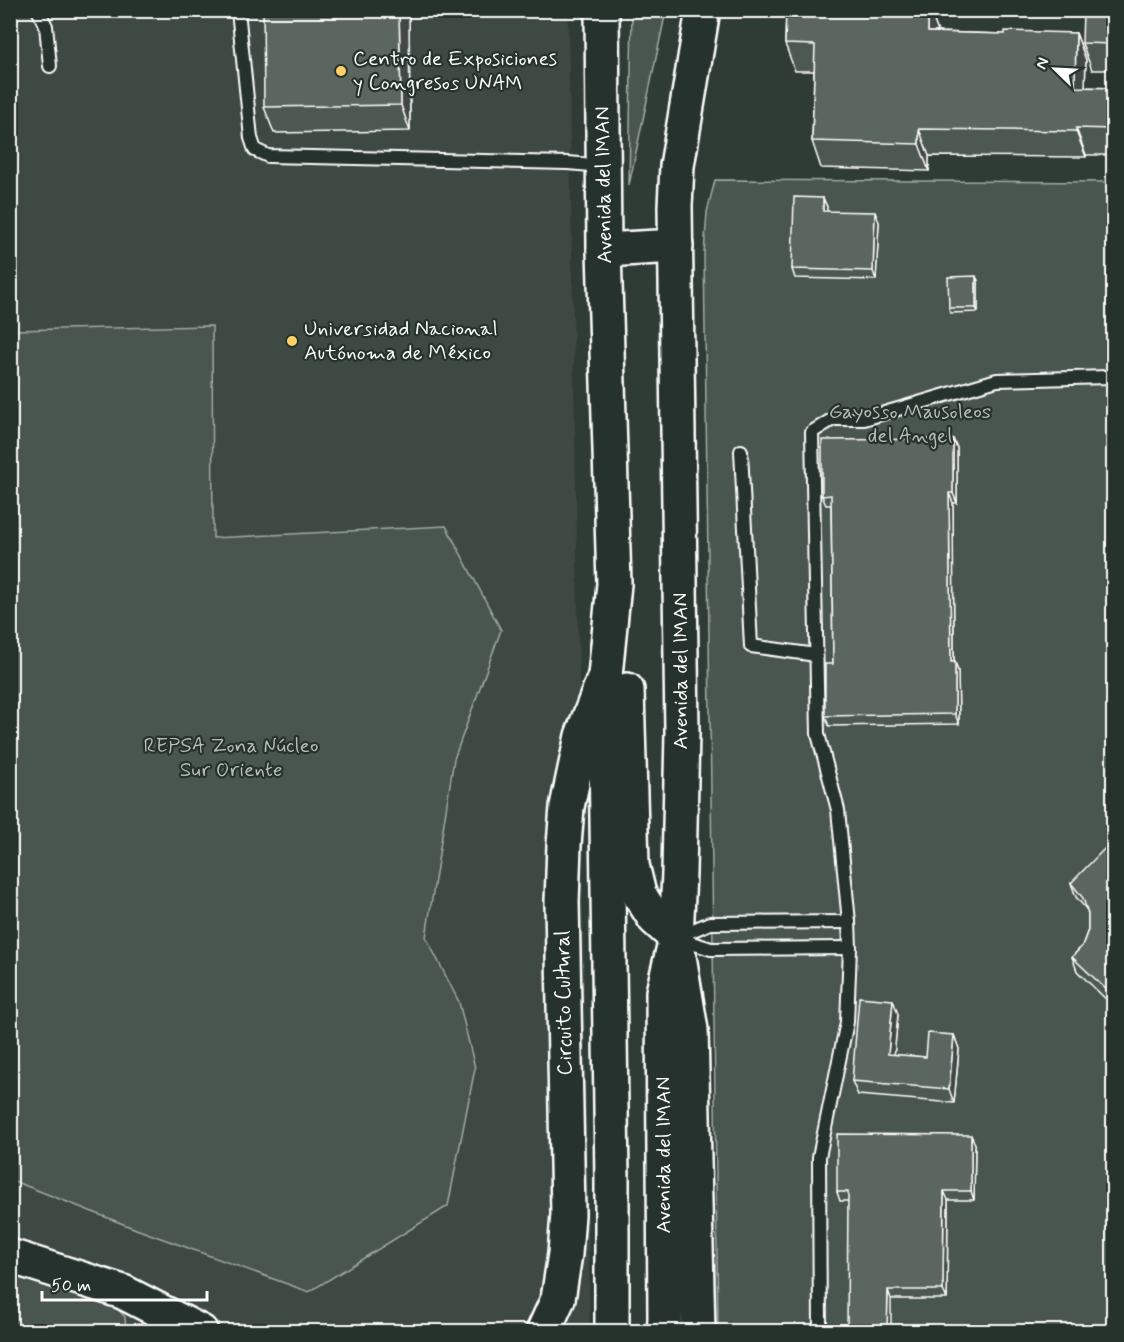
<svg xmlns="http://www.w3.org/2000/svg" width="1124" height="1342" viewBox="0 0 1124 1342" font-family="Mynerve,sans-serif">
  <rect width="100%" height="100%" fill="#2f3b35"/>
  <filter id="ink" filterUnits="userSpaceOnUse"><feTurbulence type="fractalNoise" baseFrequency=".0167" numOctaves="2"/><feDisplacementMap in="SourceGraphic" scale="12" xChannelSelector="R" yChannelSelector="G"/><feConvolveMatrix kernelMatrix="1 2 1 2 8 2 1 2 1" color-interpolation-filters="sRGB"/></filter>
  <g filter="url(#ink)">
    <!-- built -->
    <path fill="#3c4842" d="M 10,11 L 568,11 L 590,1331 L 11,1331 Z"/>
    <!-- green -->
    <g fill="#4a544f" stroke="#a4aaa7" stroke-width="1.5">
      <path d="M 632,11 L 666,11 L 629,185 Z"/>
      <path d="M 715,180 L 1113,182 L 1113,1331 L 718,1331 L 704,253 L 707,212 Z"/>
      <path d="M 212,326 L 213,538 L 446,526 L 501,630 L 454,759 L 426,937 L 459,1002 L 475,1068 L 448,1206 L 309,1292 L 136,1229 L 11,1180 L 11,330 Z"/>
      <path d="M 10,1269 L 109,1299 L 125,1317 L 126,1331 L 11,1331 Z"/>
    </g>
    <g fill="none" stroke-linecap="round" stroke-linejoin="round">
      <!-- lane casing -->
      <g stroke="#fff" stroke-width="16">
        <g id="lane">
          <path d="M 38,10 L 46,26 L 50,66"/>
          <path d="M 238,10 L 251,138 L 255,150 L 268,156 L 568,163 L 602,166"/>
          <path d="M 741,451 L 751,646 L 816,655"/>
          <path d="M 679,936 L 710,923 L 849,922"/>
          <path d="M 679,939 L 711,949 L 850,948"/>
          <path d="M 820,1332 L 819,1157 L 847,1022 L 850,948 L 849,922 L 838,810 L 818,734 L 812,432 L 833,419 L 864,419 L 997,380 L 1108,377 L 1114,380"/>
        </g>
      </g>
      <!-- secondary casing -->
      <g stroke="#fff" stroke-width="38">
        <g id="secondary">
          <path d="M 10,1256 L 123,1292 L 201,1332"/>
          <path d="M 543,1332 L 558,1299 L 565,1254 L 568,1214 L 562,902 L 564,845 L 567,807 L 582,736 L 605,676"/>
        </g>
      </g>
      <!-- primary casing -->
      <g stroke="#fff" stroke-width="38">
        <g id="primary">
          <path d="M 602,10 L 604,250 L 614,584 L 605,676 L 612,1179 L 612,1332"/>
          <path d="M 604,250 L 676,246"/>
          <path d="M 627,690 L 632,865 L 639,894 L 655,919 L 676,938 L 691,1030 L 698,1332"/>
          <path d="M 664,1332 L 665,1319 L 663,992 L 676,938 L 679,873 L 682,732 L 675,206 L 677,166 L 703,10"/>
        </g>
      </g>
      <!-- lane -->
      <use href="#lane" stroke="#26332d" stroke-width="12"/>
      <!-- secondary -->
      <use href="#secondary" stroke="#26332d" stroke-width="33"/>
      <!-- primary -->
      <use href="#primary" stroke="#26332d" stroke-width="33"/>
    </g>
    <!-- wall -->
    <g fill="#4e5853" stroke="#fff" stroke-width="1.5">
      <path d="M 409,10 L 410,131 L 274,133 L 264,107 Z"/>
      <path d="M 786,10 L 930,10 L 938,32 L 1005,34 L 1076,33 L 1086,60 L 1085,87 L 1113,88 L 1113,155 L 1086,155 L 1086,157 L 929,156 L 929,171 L 821,168 L 812,141 L 814,71 L 795,71 L 785,44 Z"/>
      <path d="M 1113,10 L 1113,70 L 1092,70 L 1082,43 Z"/>
      <path d="M 823,198 L 827,207 L 826,211 L 879,222 L 876,280 L 795,278 L 792,269 Z"/>
      <path d="M 978,281 L 978,312 L 950,313 L 949,308 Z"/>
      <path d="M 953,439 L 957,448 L 957,503 L 953,503 L 954,662 L 958,671 L 959,724 L 829,726 L 825,716 L 833,664 L 831,505 L 826,505 L 822,496 Z"/>
      <path d="M 1113,853 L 1113,1006 L 1077,971 L 1072,957 L 1082,946 L 1088,930 L 1088,914 L 1087,910 L 1076,897 L 1071,883 Z"/>
      <path d="M 898,1014 L 894,1055 L 926,1057 L 954,1035 L 959,1049 L 954,1103 L 858,1095 L 852,1081 Z"/>
      <path d="M 975,1144 L 974,1200 L 948,1200 L 947,1299 L 891,1299 L 848,1201 L 840,1201 L 837,1192 Z"/>
    </g>
    <!-- shaded-wall -->
    <g fill="#404744" stroke="#fff" stroke-width="1.5">
      <path d="M 399,10 L 409,10 L 410,131 L 401,105 Z"/>
      <path d="M 928,10 L 930,10 L 938,32 L 928,32 Z"/>
      <path d="M 1076,33 L 1086,60 L 1084,113 L 1075,87 Z"/>
      <path d="M 1076,128 L 1086,155 L 1086,157 L 1076,131 Z"/>
      <path d="M 919,129 L 929,156 L 929,171 L 919,144 Z"/>
      <path d="M 823,198 L 827,207 L 826,220 L 823,211 Z"/>
      <path d="M 875,212 L 879,222 L 876,280 L 873,271 Z"/>
      <path d="M 976,276 L 978,281 L 978,312 L 976,308 Z"/>
      <path d="M 953,439 L 957,448 L 957,503 L 953,493 Z"/>
      <path d="M 949,493 L 953,503 L 954,671 L 951,662 Z"/>
      <path d="M 955,662 L 958,671 L 959,724 L 955,714 Z"/>
      <path d="M 1113,988 L 1113,1003 L 1110,993 Z"/>
      <path d="M 893,1000 L 898,1014 L 893,1068 L 888,1054 Z"/>
      <path d="M 954,1035 L 959,1049 L 954,1103 L 949,1089 Z"/>
      <path d="M 971,1135 L 975,1144 L 974,1200 L 971,1191 Z"/>
      <path d="M 944,1191 L 948,1200 L 947,1299 L 943,1290 Z"/>
      <path d="M 888,1290 L 891,1299 L 891,1332 L 887,1332 Z"/>
    </g>
    <!-- building -->
    <g fill="#5b6661" stroke="#fff" stroke-width="1.5">
      <path d="M 263,10 L 399,10 L 401,105 L 264,107 Z"/>
      <path d="M 786,10 L 928,10 L 928,32 L 1005,34 L 1005,31 L 1076,33 L 1075,87 L 1113,88 L 1113,129 L 1076,128 L 1076,131 L 919,129 L 919,144 L 812,141 L 815,45 L 785,44 Z"/>
      <path d="M 1083,10 L 1113,10 L 1113,44 L 1082,43 Z"/>
      <path d="M 794,197 L 823,198 L 823,211 L 875,212 L 873,271 L 792,269 Z"/>
      <path d="M 976,276 L 976,308 L 949,308 L 948,277 Z"/>
      <path d="M 953,439 L 953,493 L 949,493 L 951,662 L 955,662 L 955,714 L 825,716 L 825,664 L 833,664 L 831,495 L 822,496 L 822,440 Z"/>
      <path d="M 1107,846 L 1113,853 L 1113,988 L 1110,993 L 1072,957 L 1082,946 L 1088,930 L 1088,914 L 1083,898 L 1071,883 Z"/>
      <path d="M 859,997 L 893,1000 L 888,1054 L 926,1057 L 928,1033 L 954,1035 L 949,1089 L 852,1081 Z"/>
      <path d="M 837,1134 L 971,1135 L 971,1191 L 944,1191 L 943,1290 L 888,1290 L 887,1332 L 847,1332 L 848,1192 L 837,1192 Z"/>
    </g>
  </g>
  <!-- markers -->
  <g fill="#ffd166" stroke="#26332d" stroke-width="2">
    <circle cx="341" cy="71" r="6"/>
    <circle cx="292" cy="341" r="6"/>
  </g>
  <g text-anchor="middle" dominant-baseline="central" stroke-width="4.5" stroke-linejoin="round" paint-order="stroke">
    <!-- poi labels -->
    <g font-size="21" fill="#fff" stroke="#26332d" text-anchor="start">
      <text x="353" y="59">Centro de Exposiciones<tspan x="353" dy="24">y Congresos UNAM</tspan></text>
      <text x="304" y="329">Universidad Nacional<tspan x="304" dy="24">Autónoma de México</tspan></text>
    </g>
    <!-- street labels -->
    <g font-size="21" fill="#fff" stroke="#26332d">
      <text transform="translate(604 185) rotate(-91)">Avenida del IMAN</text>
      <text transform="translate(681 671) rotate(-90)">Avenida del IMAN</text>
      <text transform="translate(564 1003) rotate(-91)">Circuito Cultural</text>
      <text transform="translate(664 1155) rotate(-90)">Avenida del IMAN</text>
    </g>
    <!-- park labels -->
    <g font-size="21" fill="#b7bbb9" stroke="#26332d">
      <text x="910" y="412">Gayosso Mausoleos<tspan x="910" dy="24">del Angel</tspan></text>
      <text x="231" y="746">REPSA Zona Núcleo<tspan x="231" dy="24">Sur Oriente</tspan></text>
    </g>
  </g>
  <!-- margin -->
  <rect width="1124" height="1342" fill="none" stroke="#26332d" stroke-width="36"/>
  <rect x="18" y="18" width="1088" height="1306" fill="none" stroke="#fff" stroke-width="2" filter="url(#ink)"/>
  <!-- north arrow -->
  <g transform="translate(1055 69) rotate(294)" stroke="#26332d" stroke-width="4.5" paint-order="stroke">
  <path d="M0-4.5L10 22L0 15L-10 22Z" fill="#ffffff"/>
  <text y="-9" font-size="16" font-weight="bold" text-anchor="middle" fill="#ffffff">N</text>
  </g>
  <!-- scale -->
  <path d="M42 1291v9h165v-9" fill="none" stroke="#ffffff" stroke-width="3"/>
  <text x="51" y="1291" font-size="18" fill="#ffffff" stroke="#26332d" stroke-width="4.5" paint-order="stroke">50 m</text>
</svg>
